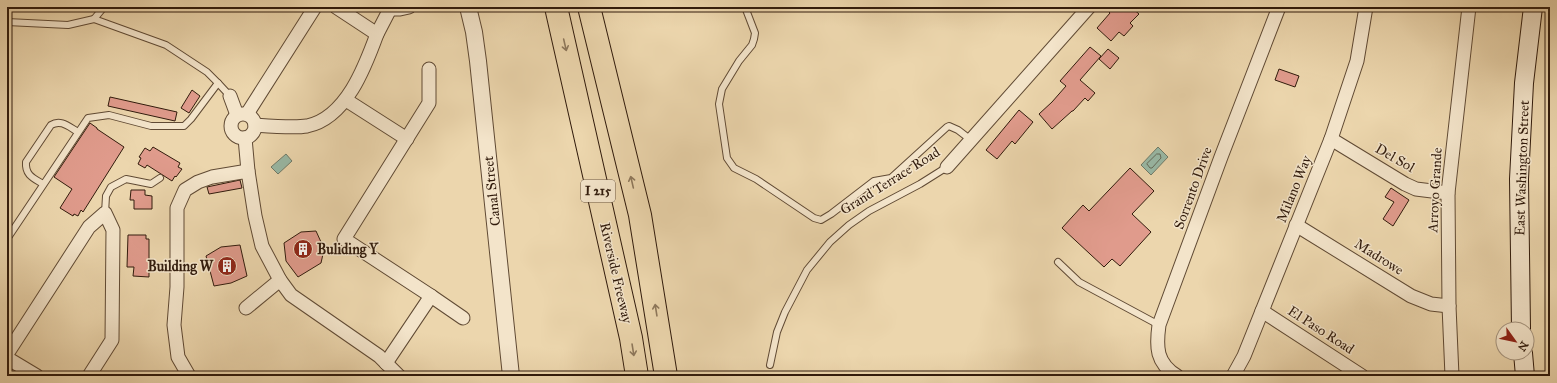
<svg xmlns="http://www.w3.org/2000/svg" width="1557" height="383" viewBox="0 0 1557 383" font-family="'IM FELL Great Primer',serif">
  <rect width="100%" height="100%" fill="#ecd6ad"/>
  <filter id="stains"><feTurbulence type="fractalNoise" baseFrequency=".005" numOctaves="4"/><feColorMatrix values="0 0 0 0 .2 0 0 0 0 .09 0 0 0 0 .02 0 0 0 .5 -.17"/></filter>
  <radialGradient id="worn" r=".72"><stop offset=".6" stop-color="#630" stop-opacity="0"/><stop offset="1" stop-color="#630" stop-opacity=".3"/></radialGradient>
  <!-- water -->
  <g fill="#99b9a6" stroke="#6f7a68">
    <path d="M 1158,147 L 1168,157 L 1151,175 L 1141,165 Z"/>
    <path d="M 286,154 L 292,161 L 278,174 L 271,167 Z"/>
  </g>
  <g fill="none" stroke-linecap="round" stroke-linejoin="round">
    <!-- shore -->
    <path stroke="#656a59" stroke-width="1" d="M 1157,154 L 1160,154 L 1161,158 L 1152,168 L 1150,168 L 1147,164 Z"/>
  </g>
  <!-- building -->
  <g fill="#e09b8c" stroke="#311b0c">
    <path d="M 1113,7 L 1131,7 L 1139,14 L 1130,23 L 1133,26 L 1124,36 L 1119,32 L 1111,41 L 1097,28 L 1110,13 L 1109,12 Z"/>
    <path d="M 1090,47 L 1101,56 L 1080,80 L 1095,93 L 1088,101 L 1085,98 L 1073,111 L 1072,111 L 1052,129 L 1039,114 L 1052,102 L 1066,86 L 1060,81 Z"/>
    <path d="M 1108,49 L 1119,58 L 1110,69 L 1099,59 Z"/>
    <path d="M 1279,69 L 1299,76 L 1295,87 L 1275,80 Z"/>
    <path d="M 192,90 L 200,96 L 189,113 L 181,108 Z"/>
    <path d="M 110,97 L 177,112 L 175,121 L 108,106 Z"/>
    <path d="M 1019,110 L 1033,122 L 1015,144 L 1012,141 L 997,159 L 986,150 Z"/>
    <path d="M 90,123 L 97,128 L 97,129 L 124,147 L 83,212 L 81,210 L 78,216 L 74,214 L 73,216 L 60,208 L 72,189 L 54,177 Z"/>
    <path d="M 153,147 L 180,163 L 178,167 L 182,169 L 176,177 L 175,176 L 172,181 L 147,165 L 145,168 L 138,164 L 141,158 L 139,157 L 145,148 L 150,151 Z"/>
    <path d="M 1130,168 L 1154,191 L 1132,214 L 1151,232 L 1120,266 L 1112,259 L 1104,267 L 1062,228 L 1083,205 L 1089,211 Z"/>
    <path d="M 240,180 L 242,188 L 209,194 L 207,187 Z"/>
    <path d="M 1391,188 L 1409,200 L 1393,226 L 1383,219 L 1394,202 L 1385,197 Z"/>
    <path d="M 131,190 L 145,190 L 145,195 L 152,196 L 152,209 L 134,209 L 134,200 L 130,200 Z"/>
    <path d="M 316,231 L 321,242 L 323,254 L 321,263 L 298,277 L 286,261 L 284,243 L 301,232 Z"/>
    <path d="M 128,235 L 146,235 L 146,239 L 149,239 L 149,277 L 133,276 L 134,267 L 127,267 Z"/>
    <path d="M 240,245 L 247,276 L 231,283 L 214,286 L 206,256 L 221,247 Z"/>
  </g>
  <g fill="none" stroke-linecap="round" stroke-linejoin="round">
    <!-- service casing -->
    <g stroke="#604a34" stroke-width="8">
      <g id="service">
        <path d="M 104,7 L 94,19 L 166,45 L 207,72 L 218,83"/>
        <path d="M 257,7 L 258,7"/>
        <path d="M 745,7 L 755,33 L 754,39 L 752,45 L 739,61 L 722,89 L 719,104 L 727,158 L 734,168 L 756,179 L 814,218 L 821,220 L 831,214 L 874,181 L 891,178 L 947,127 L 949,126 L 958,130 L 971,140"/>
        <path d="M 7,22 L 68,25 L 94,19"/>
        <path d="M 43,184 C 33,178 25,175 26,162 L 51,125 C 61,119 69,127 78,132"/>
        <path d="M 105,213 L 106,196 L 111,187 L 126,179 L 151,184 L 160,178"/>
        <path d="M 7,239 L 88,118 L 109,115 L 151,126 L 184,126 L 191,119 L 218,83 L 230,96"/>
        <path d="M 1058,262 L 1079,282 L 1159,325"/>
        <path d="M 770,365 L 777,332 L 785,312 L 807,270 L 830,242 L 849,225 L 869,211 L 920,184 L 947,167"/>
      </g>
    </g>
    <!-- minor casing -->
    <g stroke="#604a34" stroke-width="15">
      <g id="minor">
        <path d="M 391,9 L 400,9 L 409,7"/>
        <path d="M 377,34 L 391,7"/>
        <path d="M 429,69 L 429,103 L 344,239 L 431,296"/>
        <path d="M 230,96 L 237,115"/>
        <path d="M 346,100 L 407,139"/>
        <circle cx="243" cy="126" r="12"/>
        <path d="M 247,114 L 315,7"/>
        <path d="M 255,125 C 269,126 294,128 307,126 C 346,118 365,67 377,34 L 336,7"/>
        <path d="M 245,138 L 248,171"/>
        <path d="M 1331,139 L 1405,184 L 1416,189 L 1448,193"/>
        <path d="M 947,167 L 1089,7"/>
        <path d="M 1296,225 L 1411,296 L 1431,304 L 1449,306"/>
        <path d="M 246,308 L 280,280"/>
        <path d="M 1262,311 L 1362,376"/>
        <path d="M 7,354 L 89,227 L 105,213 L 113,230 L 112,340 L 89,376"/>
        <path d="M 7,358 L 37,376"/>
        <path d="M 386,363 L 431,296 L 463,318"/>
        <path d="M 189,376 L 178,357 L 174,325 L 177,287 L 177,208 L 185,190 L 198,182 L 212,177 L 248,171 L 255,216 L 262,246 L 280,280 L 291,295 L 379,356 L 399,376"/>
        <path d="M 1177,376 C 1156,363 1156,347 1159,325 L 1221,157 L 1279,7"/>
        <path d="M 1233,376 L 1244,356 L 1331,139 L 1357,61 L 1366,7"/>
        <path d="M 1452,376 L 1449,306 L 1448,193 L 1469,7"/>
      </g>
    </g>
    <!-- tertiary casing -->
    <g stroke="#604a34" stroke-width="18">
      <path id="tertiary" d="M 468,7 L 474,32 L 478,61 L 511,376"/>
    </g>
    <!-- secondary casing -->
    <g stroke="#311b0c" stroke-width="20">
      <g id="secondary">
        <path d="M 1521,329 L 1519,179 L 1524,83 L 1533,7"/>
        <path d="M 1523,353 L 1525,376"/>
      </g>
    </g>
    <!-- motorway casing -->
    <g stroke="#311b0c" stroke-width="24">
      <g id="motorway">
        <path d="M 556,7 L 631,338 L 637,376"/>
        <path d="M 589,7 L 640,215 L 666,376"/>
      </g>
    </g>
    <!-- service -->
    <use href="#service" stroke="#f3e4ca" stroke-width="6"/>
    <!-- minor -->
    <use href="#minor" stroke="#f3e4ca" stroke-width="13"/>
    <!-- tertiary -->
    <use href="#tertiary" stroke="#f3e4ca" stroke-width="16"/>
    <!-- secondary -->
    <use href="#secondary" stroke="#f3e4ca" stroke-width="18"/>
    <!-- motorway -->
    <use href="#motorway" stroke="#ecd6ad" stroke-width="22"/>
  </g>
  <!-- one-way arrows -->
  <defs><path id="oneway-shaft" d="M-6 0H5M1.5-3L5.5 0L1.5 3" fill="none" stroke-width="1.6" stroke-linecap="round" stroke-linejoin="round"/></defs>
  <g stroke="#8e785c">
    <use href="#oneway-shaft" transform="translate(565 45) rotate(77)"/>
    <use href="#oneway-shaft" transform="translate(632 182) rotate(-103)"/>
    <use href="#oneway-shaft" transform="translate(656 310) rotate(-99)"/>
    <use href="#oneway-shaft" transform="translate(633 350) rotate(81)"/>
  </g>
  <!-- icons -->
  <defs>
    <g id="building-disc" transform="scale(1)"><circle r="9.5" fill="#8f2418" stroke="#f3e4ca"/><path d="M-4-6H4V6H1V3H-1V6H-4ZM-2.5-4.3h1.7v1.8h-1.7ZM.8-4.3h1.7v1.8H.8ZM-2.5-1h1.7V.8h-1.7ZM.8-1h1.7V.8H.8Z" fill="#fff"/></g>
  </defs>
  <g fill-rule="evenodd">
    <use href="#building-disc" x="303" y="249"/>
    <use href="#building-disc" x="227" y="266"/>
  </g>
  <g text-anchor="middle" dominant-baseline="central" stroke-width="3" stroke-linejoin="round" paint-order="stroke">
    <!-- shield labels -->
    <rect fill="#f3e4ca" stroke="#6b5745" stroke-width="1" x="581" y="180" width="34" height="22" rx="3"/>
    <g font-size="13" font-weight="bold" fill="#311b0c">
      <text x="598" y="191">I 215</text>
    </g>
    <!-- street labels -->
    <g font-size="14" fill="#311b0c" stroke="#f3e4ca">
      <text transform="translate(1395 158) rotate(30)">Del Sol</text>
      <text transform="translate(1522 168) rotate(-88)">East Washington Street</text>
      <text transform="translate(890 181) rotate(-32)">Grand Terrace Road</text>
      <text transform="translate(1193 188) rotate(-70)">Sorrento Drive</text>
      <text transform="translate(1294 189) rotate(-68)">Milano Way</text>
      <text transform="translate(1435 190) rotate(-87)">Arroyo Grande</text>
      <text transform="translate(492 191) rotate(-96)">Canal Street</text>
      <text transform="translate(1379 257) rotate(32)">Madrowe</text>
      <text transform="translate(616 273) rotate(77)">Riverside Freeway</text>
      <text transform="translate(1321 330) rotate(33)">El Paso Road</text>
    </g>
    <!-- poi labels -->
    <g font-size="14" font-weight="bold" fill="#311b0c" stroke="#f3e4ca" text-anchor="start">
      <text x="317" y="249">Buliding Y</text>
      <text x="213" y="266" text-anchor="end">Building W</text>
    </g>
  </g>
  <!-- margin -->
  <rect width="1557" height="383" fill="none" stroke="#ecd6ad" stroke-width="24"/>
  <rect x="8" y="8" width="1541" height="367" fill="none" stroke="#311b0c" stroke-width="2"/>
  <rect x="12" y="12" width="1533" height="359" fill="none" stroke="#311b0c"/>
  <!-- north arrow -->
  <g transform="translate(1515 341) rotate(123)"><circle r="19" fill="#f3e4ca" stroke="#a5947e"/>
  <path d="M0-3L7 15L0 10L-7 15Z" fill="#8f2418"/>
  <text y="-6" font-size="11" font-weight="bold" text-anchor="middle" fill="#311b0c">N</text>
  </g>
  <rect width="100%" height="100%" filter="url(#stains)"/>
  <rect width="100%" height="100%" fill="url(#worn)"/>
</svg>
